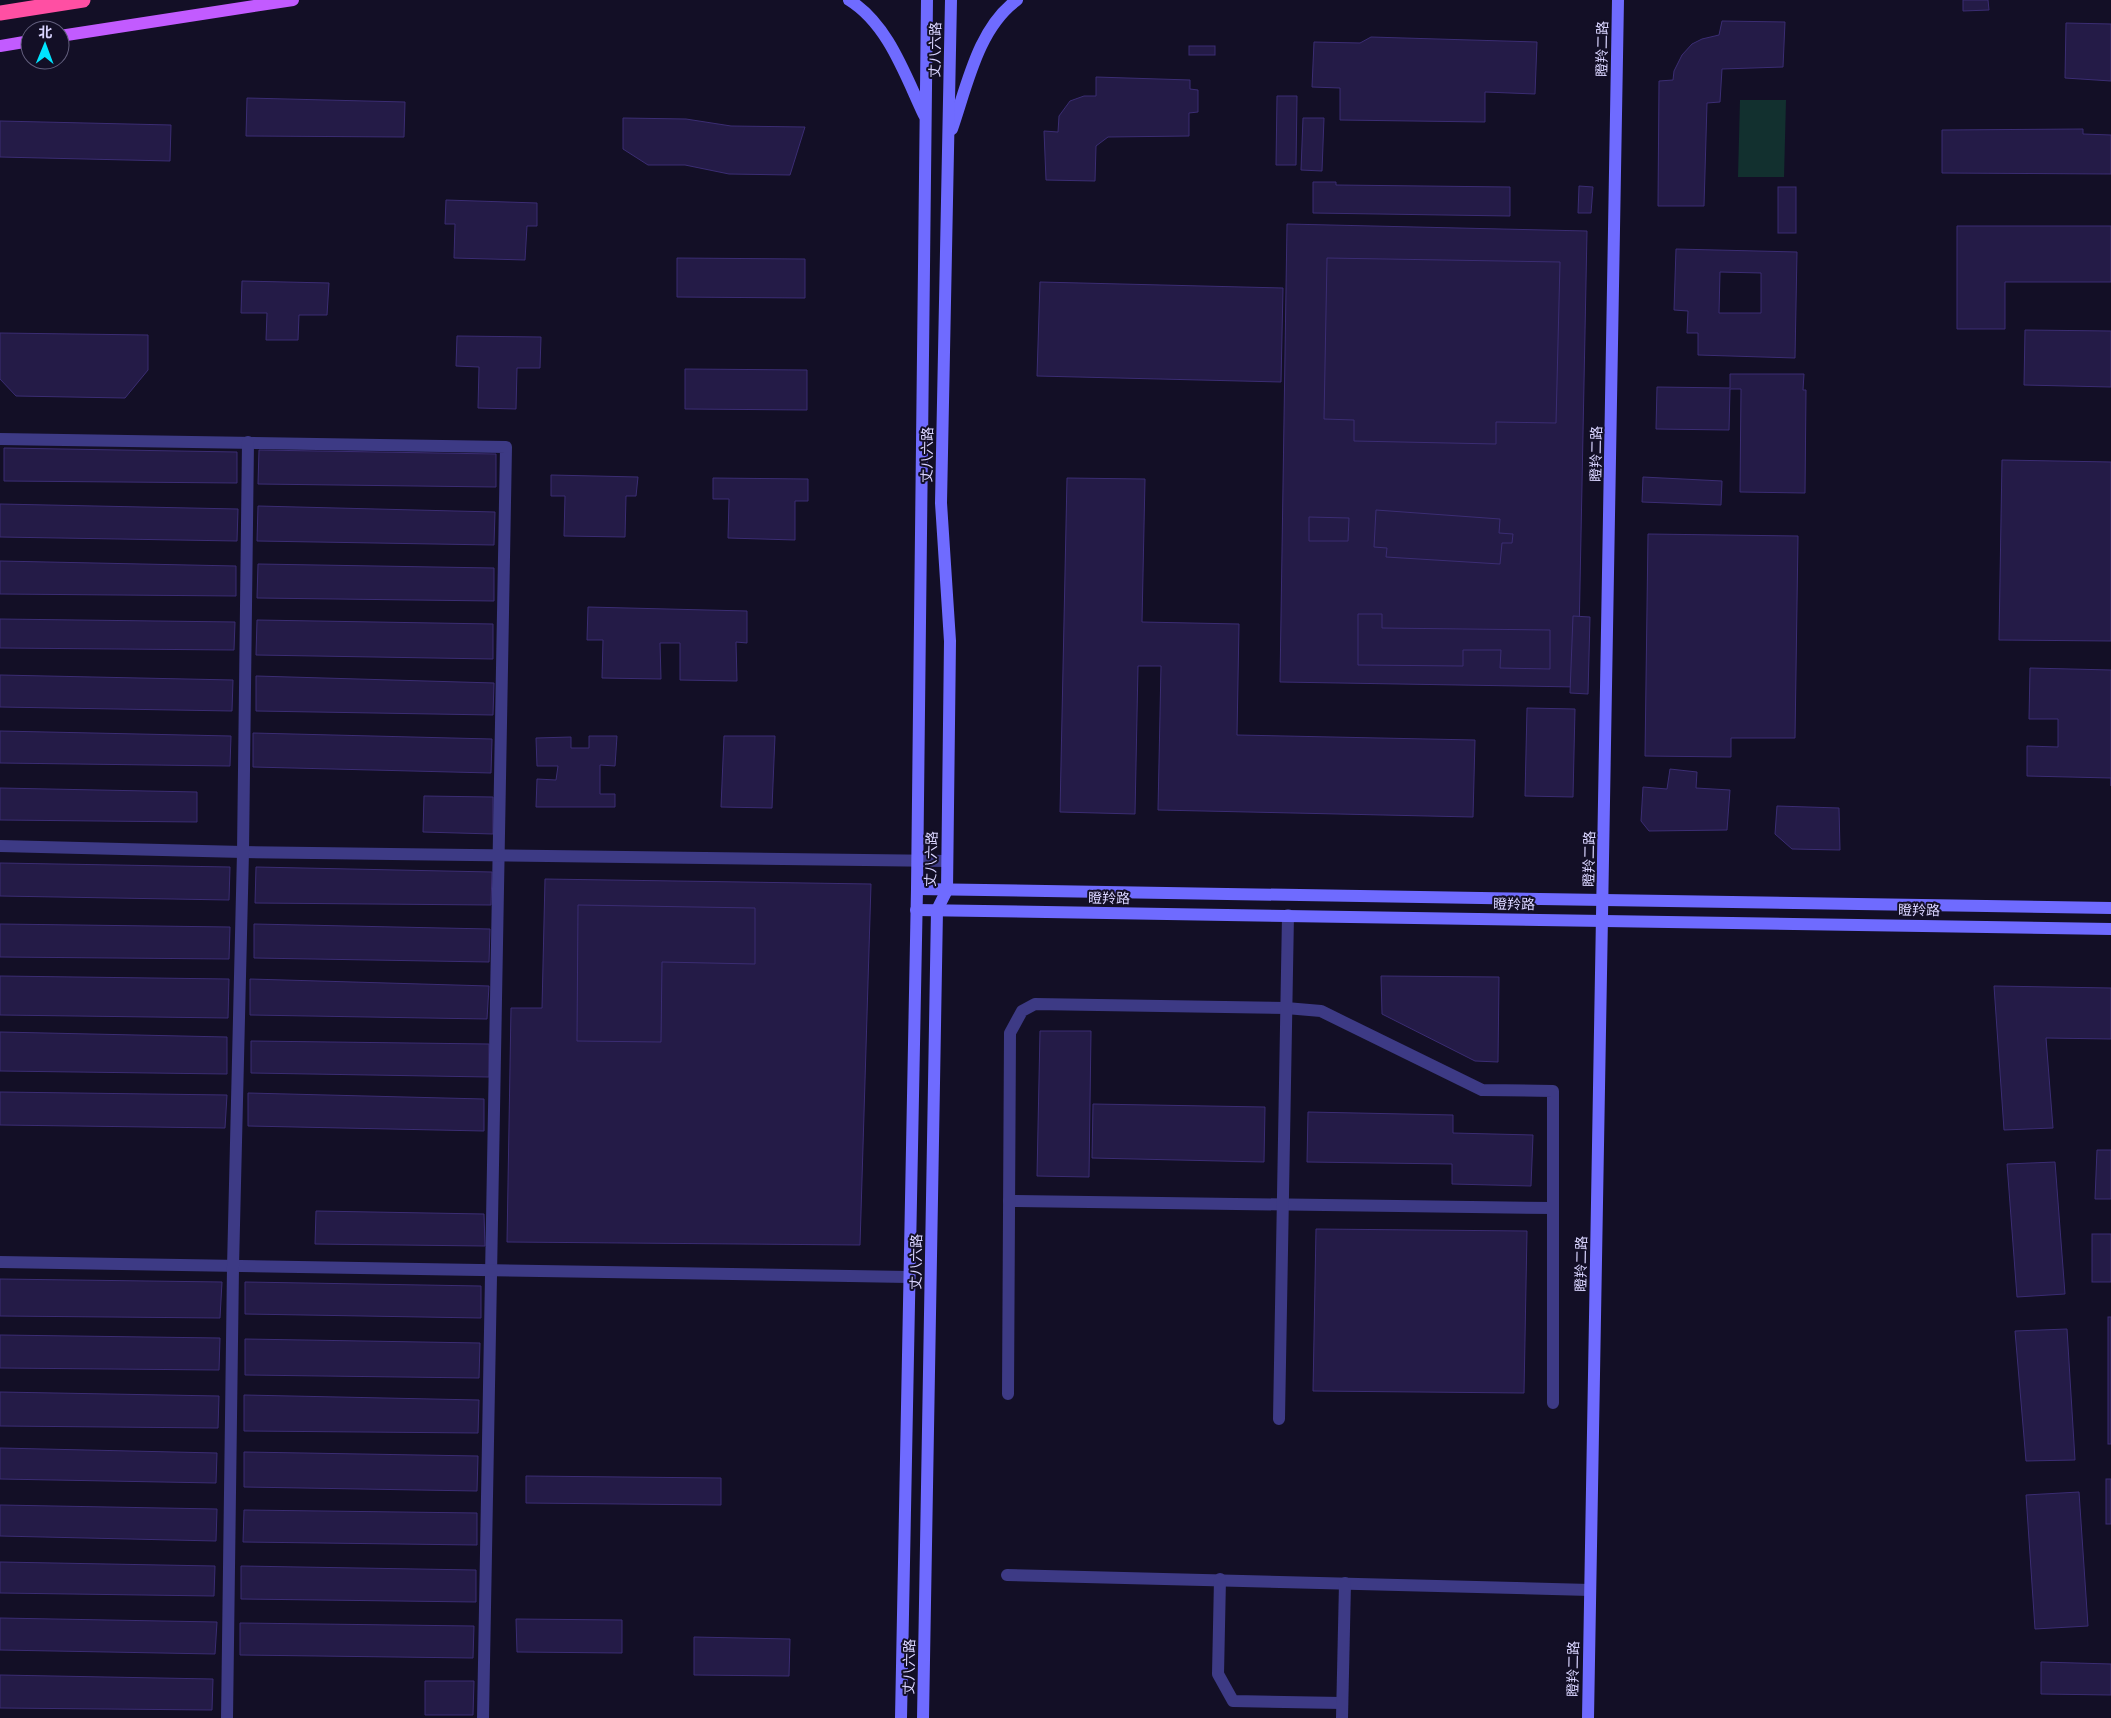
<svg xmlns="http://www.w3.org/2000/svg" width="2111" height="1718" viewBox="0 0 2111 1718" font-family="Montserrat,'Noto Sans SC',sans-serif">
  <rect width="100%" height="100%" fill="#130f26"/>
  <!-- pitch -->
  <path fill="#12302f" d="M 1740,100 L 1786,100 L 1784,177 L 1738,177 Z"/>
  <!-- building -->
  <g fill="#241b47" stroke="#3b2d73" fill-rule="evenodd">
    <path d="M 1963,0 L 1988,0 L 1989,10 L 1963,11 Z"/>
    <path d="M 1722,21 L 1785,22 L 1783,67 L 1722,69 L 1720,102 L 1707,103 L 1704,206 L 1658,206 L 1659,81 L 1673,80 L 1674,71 L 1682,55 L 1692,44 L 1702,39 L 1719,35 Z"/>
    <path d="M 2066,23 L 2111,24 L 2111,81 L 2065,78 Z"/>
    <path d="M 1371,37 L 1537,42 L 1535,94 L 1485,92 L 1485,122 L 1340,120 L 1340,88 L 1312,87 L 1314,42 L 1360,43 Z"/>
    <rect x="1189" y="46" width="26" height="9"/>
    <path d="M 1096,77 L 1190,80 L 1190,89 L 1198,90 L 1198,112 L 1189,113 L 1189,136 L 1108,137 L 1096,146 L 1095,181 L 1046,180 L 1044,131 L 1058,132 L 1059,116 L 1070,101 L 1084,96 L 1096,96 Z"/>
    <path d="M 1277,96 L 1297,96 L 1296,165 L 1276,165 Z"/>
    <path d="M 247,98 L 405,102 L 404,137 L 246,136 Z"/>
    <path d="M 623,118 L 686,119 L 731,126 L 805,127 L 790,175 L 729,174 L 685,165 L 648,165 L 623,149 Z"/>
    <path d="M 1303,118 L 1324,118 L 1322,171 L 1301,170 Z"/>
    <path d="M 0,121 L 171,125 L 170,161 L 0,157 Z"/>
    <path d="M 2083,129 L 2083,134 L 2111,135 L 2111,174 L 1942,173 L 1942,130 Z"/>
    <path d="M 1313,182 L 1336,182 L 1336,185 L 1510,187 L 1510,216 L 1313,213 Z"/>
    <path d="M 1579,186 L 1593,187 L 1591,213 L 1578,213 Z"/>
    <rect x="1778" y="187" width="18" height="46"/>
    <path d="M 446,200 L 537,203 L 537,226 L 527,226 L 525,260 L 454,258 L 455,224 L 445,224 Z"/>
    <path d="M 1287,224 L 1587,231 L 1578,687 L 1280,682 Z"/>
    <path d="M 1957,226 L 2111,226 L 2111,282 L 2005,282 L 2005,329 L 1957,329 Z"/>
    <path d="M 1676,249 L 1797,252 L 1795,358 L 1698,355 L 1698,333 L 1687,333 L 1688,311 L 1674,310 ZM 1720,272 L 1761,273 L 1761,313 L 1719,313 Z"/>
    <path d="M 677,258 L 805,259 L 805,298 L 677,297 Z"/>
    <path d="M 1327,258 L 1560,262 L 1556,423 L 1496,422 L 1496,444 L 1354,441 L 1354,420 L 1324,419 Z"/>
    <path d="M 242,281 L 329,283 L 327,315 L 299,315 L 298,340 L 266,340 L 267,313 L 241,313 Z"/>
    <path d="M 1040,282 L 1283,288 L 1281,382 L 1037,376 Z"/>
    <path d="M 2025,330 L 2111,331 L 2111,387 L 2024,385 Z"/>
    <path d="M 0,333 L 148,335 L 148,370 L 125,398 L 16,396 L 0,379 Z"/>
    <path d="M 457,336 L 541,337 L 540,368 L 517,368 L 516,409 L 478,408 L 479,367 L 456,366 Z"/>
    <path d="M 685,369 L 807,370 L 807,410 L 685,409 Z"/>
    <path d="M 1730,374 L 1804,374 L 1803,390 L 1806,390 L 1805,493 L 1740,492 L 1741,389 L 1730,389 L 1729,430 L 1656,429 L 1657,387 L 1730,388 Z"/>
    <path d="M 4,448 L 237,452 L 237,483 L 4,481 Z"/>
    <path d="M 259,450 L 496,454 L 496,487 L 258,484 Z"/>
    <path d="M 2002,460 L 2111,462 L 2111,641 L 1999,640 Z"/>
    <path d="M 551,475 L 638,477 L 636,496 L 626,496 L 625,537 L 564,536 L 565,496 L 551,496 Z"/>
    <path d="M 1643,477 L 1722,481 L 1721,505 L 1642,502 Z"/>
    <path d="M 713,478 L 808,479 L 808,501 L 795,501 L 795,540 L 728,538 L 729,499 L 713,499 Z"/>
    <path d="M 1067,478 L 1145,479 L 1142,622 L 1239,624 L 1237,735 L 1475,740 L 1473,817 L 1158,810 L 1161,666 L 1138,666 L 1135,814 L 1060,812 Z"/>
    <path d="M 0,504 L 238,509 L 237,541 L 0,537 Z"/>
    <path d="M 258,506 L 495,512 L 494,545 L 257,541 Z"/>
    <path d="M 1376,510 L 1500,519 L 1499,533 L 1513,534 L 1512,543 L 1502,543 L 1500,564 L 1386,557 L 1387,548 L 1374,547 Z"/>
    <path d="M 1309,517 L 1349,518 L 1348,541 L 1309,541 Z"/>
    <path d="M 1648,534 L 1798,536 L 1795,738 L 1731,738 L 1731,757 L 1645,756 Z"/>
    <path d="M 0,561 L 236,566 L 236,596 L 0,594 Z"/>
    <path d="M 258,564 L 494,568 L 494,601 L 257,598 Z"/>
    <path d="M 588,607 L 747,611 L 747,643 L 736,642 L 737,681 L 680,680 L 680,643 L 660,643 L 661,679 L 602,678 L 603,640 L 587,640 Z"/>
    <path d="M 1358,614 L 1382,614 L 1382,628 L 1550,630 L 1550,669 L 1500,668 L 1501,650 L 1463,650 L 1463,666 L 1358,665 Z"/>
    <path d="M 1573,616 L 1590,617 L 1588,694 L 1570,693 Z"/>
    <path d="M 0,619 L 235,622 L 234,650 L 0,648 Z"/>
    <path d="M 257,620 L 493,624 L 493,659 L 256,655 Z"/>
    <path d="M 2030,668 L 2111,670 L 2111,786 L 2111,778 L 2027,776 L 2027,746 L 2058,747 L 2058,719 L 2029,719 Z"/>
    <path d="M 0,675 L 233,680 L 232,711 L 0,707 Z"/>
    <path d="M 256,676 L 494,683 L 493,715 L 256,711 Z"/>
    <path d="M 1527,708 L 1575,709 L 1573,797 L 1525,796 Z"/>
    <path d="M 0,731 L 231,736 L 230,766 L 0,763 Z"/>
    <path d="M 253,733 L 492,739 L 491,773 L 253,767 Z"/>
    <path d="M 589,736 L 617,736 L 615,766 L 600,765 L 600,794 L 615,794 L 615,807 L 536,807 L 537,779 L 556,780 L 558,766 L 537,766 L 536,738 L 571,737 L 571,748 L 589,748 Z"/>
    <path d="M 724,736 L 775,736 L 772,808 L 721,807 Z"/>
    <path d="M 1670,769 L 1697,772 L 1696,788 L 1730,790 L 1727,830 L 1649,831 L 1641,821 L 1643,787 L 1667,789 Z"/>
    <path d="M 0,788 L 197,792 L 197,822 L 0,820 Z"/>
    <path d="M 424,796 L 493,797 L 493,834 L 423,832 Z"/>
    <path d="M 1777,806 L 1839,808 L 1840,850 L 1792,849 L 1775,834 Z"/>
    <path d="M 0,863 L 230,867 L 229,900 L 0,896 Z"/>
    <path d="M 256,867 L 492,872 L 491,905 L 255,903 Z"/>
    <path d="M 545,879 L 871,884 L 860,1245 L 507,1242 L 511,1008 L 542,1008 Z"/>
    <path d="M 578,905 L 755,908 L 755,964 L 662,962 L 661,1042 L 577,1041 Z"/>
    <path d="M 0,924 L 230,927 L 229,959 L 0,957 Z"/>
    <path d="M 254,924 L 490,929 L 489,962 L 254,958 Z"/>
    <path d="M 0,976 L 229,979 L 228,1018 L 0,1015 Z"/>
    <path d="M 1381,976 L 1499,977 L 1498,1062 L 1475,1061 L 1382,1014 Z"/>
    <path d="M 250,979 L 489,986 L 487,1019 L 250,1015 Z"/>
    <path d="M 1994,986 L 2111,988 L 2111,1039 L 2046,1038 L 2053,1128 L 2004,1130 Z"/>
    <path d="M 1040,1031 L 1091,1031 L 1089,1177 L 1037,1176 Z"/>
    <path d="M 0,1032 L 227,1037 L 227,1074 L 0,1071 Z"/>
    <path d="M 251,1041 L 489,1044 L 489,1077 L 251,1073 Z"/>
    <path d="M 0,1092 L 227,1095 L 225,1128 L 0,1125 Z"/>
    <path d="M 248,1093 L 484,1099 L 484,1131 L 248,1126 Z"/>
    <path d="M 1093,1104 L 1265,1107 L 1264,1162 L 1092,1158 Z"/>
    <path d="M 1308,1112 L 1453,1115 L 1453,1133 L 1533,1135 L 1531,1186 L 1452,1184 L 1452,1164 L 1307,1162 Z"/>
    <path d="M 2097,1150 L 2111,1150 L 2111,1199 L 2095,1199 Z"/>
    <path d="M 2055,1162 L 2065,1294 L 2017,1297 L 2007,1164 Z"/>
    <path d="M 316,1211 L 484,1214 L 485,1246 L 315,1244 Z"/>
    <path d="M 1316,1229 L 1527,1231 L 1524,1393 L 1313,1391 Z"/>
    <rect x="2092" y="1234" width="19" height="48"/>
    <path d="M 0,1279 L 222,1282 L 220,1318 L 0,1316 Z"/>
    <path d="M 245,1282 L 481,1286 L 481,1318 L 245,1314 Z"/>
    <rect x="2108" y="1317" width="3" height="127"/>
    <path d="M 2067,1329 L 2075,1460 L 2026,1461 L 2015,1331 Z"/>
    <path d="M 0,1335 L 220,1338 L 219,1370 L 0,1368 Z"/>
    <path d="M 245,1339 L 480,1343 L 479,1378 L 245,1375 Z"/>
    <path d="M 0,1392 L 219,1396 L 218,1428 L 0,1426 Z"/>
    <path d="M 244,1395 L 479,1400 L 478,1433 L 244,1431 Z"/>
    <path d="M 0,1448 L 217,1453 L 216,1483 L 0,1479 Z"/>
    <path d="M 244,1452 L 478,1456 L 477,1491 L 244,1487 Z"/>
    <path d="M 526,1476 L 721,1478 L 721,1505 L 526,1503 Z"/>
    <rect x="2106" y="1479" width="5" height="45"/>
    <path d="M 2079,1492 L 2088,1626 L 2035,1629 L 2026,1495 Z"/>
    <path d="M 0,1505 L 217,1509 L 216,1541 L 0,1536 Z"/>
    <path d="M 244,1510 L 477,1513 L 477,1545 L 243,1542 Z"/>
    <path d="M 0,1562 L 215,1566 L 214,1596 L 0,1593 Z"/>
    <path d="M 241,1566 L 476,1570 L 476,1602 L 241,1599 Z"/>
    <path d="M 0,1618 L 217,1622 L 215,1654 L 0,1650 Z"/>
    <path d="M 516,1619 L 622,1620 L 622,1653 L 517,1652 Z"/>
    <path d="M 240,1623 L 474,1626 L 473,1658 L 240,1655 Z"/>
    <path d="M 694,1637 L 790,1639 L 789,1676 L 694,1675 Z"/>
    <path d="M 2041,1662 L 2111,1664 L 2111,1695 L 2041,1694 Z"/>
    <path d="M 0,1675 L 213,1679 L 212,1710 L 0,1708 Z"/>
    <path d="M 425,1681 L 474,1681 L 473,1715 L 425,1715 Z"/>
  </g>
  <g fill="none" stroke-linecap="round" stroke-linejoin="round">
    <!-- street -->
    <g stroke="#3d3a85" stroke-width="12">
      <path d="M 0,439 L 506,447 L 483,1718"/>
      <path d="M 0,846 L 243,852 L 947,861"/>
      <path d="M 1009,1201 L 1553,1208"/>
      <path d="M 0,1262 L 908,1277"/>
      <path d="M 1008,1394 L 1010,1033 L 1022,1011 L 1035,1004 L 1286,1008 L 1321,1011 L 1482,1090 L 1553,1091 L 1553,1403"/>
      <path d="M 1279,1419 L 1288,915"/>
      <path d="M 1007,1575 L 1590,1590"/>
      <path d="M 1220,1579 L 1218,1674 L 1233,1701 L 1342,1703"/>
      <path d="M 227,1718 L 233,1267 L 243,852 L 248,442"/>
      <path d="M 1342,1718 L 1345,1583"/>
    </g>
    <!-- secondary -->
    <g stroke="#6f6bff" stroke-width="12">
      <path d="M 849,0 C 888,24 905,75 924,115"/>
      <path d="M 952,129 C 967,86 978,28 1017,0"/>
      <path d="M 917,889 L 2111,908"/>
      <path d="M 916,910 L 2111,929"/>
      <path d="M 901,1718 L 917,889 L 927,0"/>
      <path d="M 923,1718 L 937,910 L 947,890 L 950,641 L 941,503 L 951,0"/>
      <path d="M 1588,1718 L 1618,0"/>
    </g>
    <!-- primary -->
    <g stroke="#c25bff" stroke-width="12">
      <path d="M 60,36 L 293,0"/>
      <path d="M 0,46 L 30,41"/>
    </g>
    <!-- highway -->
    <path stroke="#ff4fa3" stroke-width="15" d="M 0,13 L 83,0"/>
  </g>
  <g text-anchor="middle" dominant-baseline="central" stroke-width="4" stroke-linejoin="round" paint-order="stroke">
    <!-- street labels -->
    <g font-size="14" fill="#d9d4ff" stroke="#130f26">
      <text transform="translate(1602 49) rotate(-89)">瞪羚二路</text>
      <text transform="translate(935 50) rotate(-89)">丈八六路</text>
      <text transform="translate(1596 454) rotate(-89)">瞪羚二路</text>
      <text transform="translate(927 455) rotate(-89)">丈八六路</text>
      <text transform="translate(931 859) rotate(-88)">丈八六路</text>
      <text transform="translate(1589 859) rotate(-89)">瞪羚二路</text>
      <text transform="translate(1109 898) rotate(1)">瞪羚路</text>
      <text transform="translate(1514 904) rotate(1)">瞪羚路</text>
      <text transform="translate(1919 910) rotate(1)">瞪羚路</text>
      <text transform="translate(916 1262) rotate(-89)">丈八六路</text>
      <text transform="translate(1581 1264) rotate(-89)">瞪羚二路</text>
      <text transform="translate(909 1667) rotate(-89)">丈八六路</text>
      <text transform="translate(1573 1669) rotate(-89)">瞪羚二路</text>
    </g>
  </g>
  <!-- north arrow -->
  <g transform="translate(45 45) rotate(1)"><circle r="24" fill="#130f26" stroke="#625e7d"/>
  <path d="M0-4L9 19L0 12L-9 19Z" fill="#00e5ff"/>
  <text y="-8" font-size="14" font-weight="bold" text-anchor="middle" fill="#d9d4ff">北</text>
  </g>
</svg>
